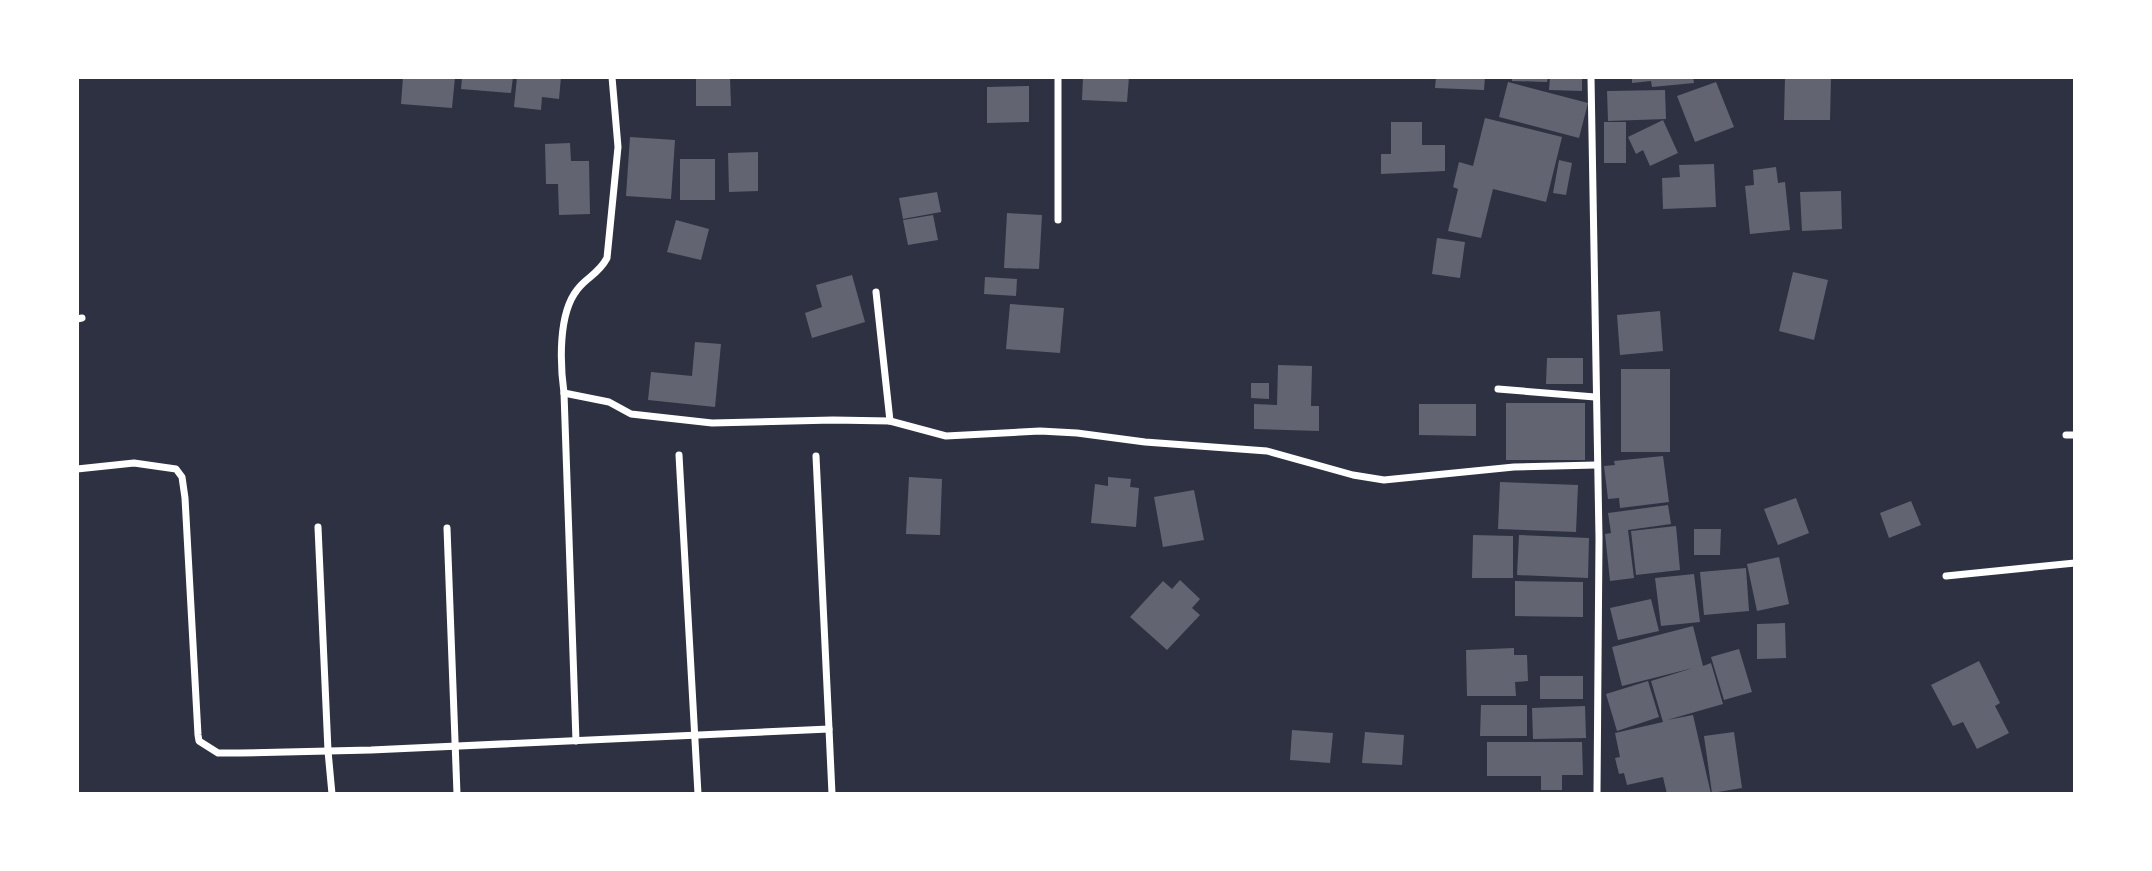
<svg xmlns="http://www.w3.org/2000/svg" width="2152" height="871" viewBox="0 0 2152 871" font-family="'Times New Roman',serif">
  <rect width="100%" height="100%" fill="#2d3142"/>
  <!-- building -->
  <g fill="#626471">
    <path d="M 403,77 L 455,77 L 452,108 L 401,104 Z"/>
    <path d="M 462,77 L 513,77 L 511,93 L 461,89 Z"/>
    <path d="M 517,77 L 561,77 L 559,99 L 542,97 L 541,110 L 514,107 Z"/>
    <path d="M 696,77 L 730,77 L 731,106 L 696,106 Z"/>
    <path d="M 1083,77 L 1129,77 L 1127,102 L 1082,100 Z"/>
    <path d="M 1436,77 L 1485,77 L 1484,90 L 1435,88 Z"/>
    <path d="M 1512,77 L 1548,77 L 1547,82 L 1512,81 Z"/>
    <path d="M 1550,77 L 1582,77 L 1582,91 L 1549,90 Z"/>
    <path d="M 1632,77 L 1693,77 L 1694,83 L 1652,87 L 1651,81 L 1632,83 Z"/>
    <path d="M 1785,77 L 1831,77 L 1830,120 L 1784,120 Z"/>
    <path d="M 1508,82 L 1588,103 L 1579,138 L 1499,117 Z"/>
    <path d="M 1716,82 L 1734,127 L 1695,142 L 1677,96 Z"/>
    <path d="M 1029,86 L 1029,122 L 987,123 L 987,87 Z"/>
    <path d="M 1665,90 L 1666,119 L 1608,121 L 1607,91 Z"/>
    <path d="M 1485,118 L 1562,137 L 1546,202 L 1493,189 L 1481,238 L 1448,231 L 1458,189 L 1453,187 L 1459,162 L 1473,166 Z"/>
    <path d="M 1663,120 L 1678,153 L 1650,166 L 1643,150 L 1636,154 L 1628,137 Z"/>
    <path d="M 1391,122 L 1422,122 L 1422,145 L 1445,145 L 1445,171 L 1381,174 L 1381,154 L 1391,154 Z"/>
    <rect x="1604" y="122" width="22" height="41"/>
    <path d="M 630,137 L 675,140 L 671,199 L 626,196 Z"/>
    <path d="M 570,143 L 571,161 L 589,161 L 590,214 L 559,215 L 558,184 L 546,184 L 545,144 Z"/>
    <path d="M 758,152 L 758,191 L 729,192 L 728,153 Z"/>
    <rect x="680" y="159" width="35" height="41"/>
    <path d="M 1559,160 L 1572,163 L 1566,195 L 1553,193 Z"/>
    <path d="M 1714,164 L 1716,207 L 1663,209 L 1662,178 L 1680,177 L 1679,165 Z"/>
    <path d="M 1776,167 L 1778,183 L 1785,182 L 1790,230 L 1750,234 L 1745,186 L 1754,185 L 1753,170 Z"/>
    <path d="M 1841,191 L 1842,229 L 1802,231 L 1800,192 Z"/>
    <path d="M 937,192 L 941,212 L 903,219 L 899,198 Z"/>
    <path d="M 1007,213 L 1042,215 L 1039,269 L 1004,268 Z"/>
    <path d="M 933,215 L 938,240 L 908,245 L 903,220 Z"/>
    <path d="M 676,220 L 709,229 L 701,260 L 667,252 Z"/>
    <path d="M 1437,238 L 1465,242 L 1460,278 L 1432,274 Z"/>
    <path d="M 1793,272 L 1828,280 L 1814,340 L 1779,331 Z"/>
    <path d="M 852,275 L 865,322 L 812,338 L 805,313 L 822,307 L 816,285 Z"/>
    <path d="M 985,277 L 1017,279 L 1016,296 L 984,294 Z"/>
    <path d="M 1010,304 L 1064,308 L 1060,353 L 1006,349 Z"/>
    <path d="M 1660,311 L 1663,351 L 1620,355 L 1617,315 Z"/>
    <path d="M 695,342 L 721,344 L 715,407 L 648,400 L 651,372 L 692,376 Z"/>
    <path d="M 1547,358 L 1583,358 L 1583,384 L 1546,384 Z"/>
    <path d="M 1278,365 L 1312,366 L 1311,406 L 1319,406 L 1319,431 L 1254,429 L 1254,404 L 1277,405 Z"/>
    <rect x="1621" y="369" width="49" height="83"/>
    <path d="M 1251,383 L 1269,383 L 1269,399 L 1251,398 Z"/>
    <rect x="1506" y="403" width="79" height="57"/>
    <path d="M 1419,404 L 1476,404 L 1476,436 L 1419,435 Z"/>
    <path d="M 1663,456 L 1669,502 L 1620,508 L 1619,498 L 1608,499 L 1604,466 L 1615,465 L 1614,461 Z"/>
    <path d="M 909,477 L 942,479 L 940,535 L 906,534 Z"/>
    <path d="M 1108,477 L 1131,479 L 1130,487 L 1139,488 L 1136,527 L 1091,523 L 1095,484 L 1108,486 Z"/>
    <path d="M 1500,482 L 1578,485 L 1576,532 L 1498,529 Z"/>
    <path d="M 1194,490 L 1204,540 L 1163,547 L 1154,497 Z"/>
    <path d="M 1796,498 L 1809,533 L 1778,545 L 1764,509 Z"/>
    <path d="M 1911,501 L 1921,525 L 1889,538 L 1880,513 Z"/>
    <path d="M 1668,505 L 1671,524 L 1628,530 L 1634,578 L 1610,581 L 1605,534 L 1611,533 L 1608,513 Z"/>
    <path d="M 1676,526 L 1680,570 L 1636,575 L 1631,531 Z"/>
    <path d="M 1694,529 L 1721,529 L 1720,555 L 1694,555 Z"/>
    <path d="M 1473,535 L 1513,536 L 1513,578 L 1472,578 Z"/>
    <path d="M 1519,535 L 1589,538 L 1588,578 L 1517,575 Z"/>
    <path d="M 1779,557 L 1789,604 L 1757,611 L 1747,564 Z"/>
    <path d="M 1746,568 L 1749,611 L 1704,615 L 1700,572 Z"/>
    <path d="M 1694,574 L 1700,622 L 1661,626 L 1655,578 Z"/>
    <path d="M 1180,580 L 1200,599 L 1192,608 L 1200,615 L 1167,650 L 1130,617 L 1163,581 L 1172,589 Z"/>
    <path d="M 1515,581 L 1583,582 L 1583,617 L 1515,616 Z"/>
    <path d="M 1651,599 L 1659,631 L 1618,640 L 1610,608 Z"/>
    <path d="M 1785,623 L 1786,658 L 1757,659 L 1757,624 Z"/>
    <path d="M 1693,626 L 1703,666 L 1711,663 L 1723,704 L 1667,720 L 1693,715 L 1711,794 L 1667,794 L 1663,777 L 1627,785 L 1624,773 L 1619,774 L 1615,758 L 1620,757 L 1615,733 L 1663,722 L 1651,681 L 1693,668 L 1622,686 L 1612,647 Z"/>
    <path d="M 1514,648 L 1514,655 L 1527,655 L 1528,681 L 1515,682 L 1516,696 L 1467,696 L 1466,650 Z"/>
    <path d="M 1739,649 L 1752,692 L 1724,700 L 1711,657 Z"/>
    <path d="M 1979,661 L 2000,703 L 1995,706 L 2009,733 L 1977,749 L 1963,722 L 1953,726 L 1931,685 Z"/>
    <rect x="1540" y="676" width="43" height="23"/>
    <path d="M 1648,681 L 1659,717 L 1617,731 L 1606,694 Z"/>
    <path d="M 1481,705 L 1527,705 L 1527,736 L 1480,736 Z"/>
    <path d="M 1585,706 L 1586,738 L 1533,739 L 1532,708 Z"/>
    <path d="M 1292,730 L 1333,733 L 1330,763 L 1290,760 Z"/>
    <path d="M 1365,732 L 1404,735 L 1402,765 L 1362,763 Z"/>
    <path d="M 1734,732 L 1742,788 L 1712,793 L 1704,736 Z"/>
    <path d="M 1487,742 L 1582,742 L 1583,775 L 1562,775 L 1562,790 L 1541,790 L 1541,776 L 1487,776 Z"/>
  </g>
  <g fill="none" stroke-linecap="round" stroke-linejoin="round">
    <!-- minor -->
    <g stroke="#fff" stroke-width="7">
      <path d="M 1591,77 L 1599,538 L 1597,794"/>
      <path d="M 1058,220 L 1058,77"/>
      <path d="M 876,292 L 890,421"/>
      <path d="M 77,319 L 82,318"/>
      <path d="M 1498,389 L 1595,397"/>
      <path d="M 564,393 L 609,402 L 631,414 L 712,423 L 833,420 L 890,421 L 946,436 L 1040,431 L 1077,433 L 1145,442 L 1267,451 L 1353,475 L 1384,480 L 1514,467 L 1596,465"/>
      <path d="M 2066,435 L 2075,435"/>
      <path d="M 679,455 L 698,794"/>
      <path d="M 77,469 L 134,463 L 176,469 L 182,477 L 185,498 L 198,735 L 199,741 L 218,753 L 240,753 L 371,750 L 829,729 L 816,456"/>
      <path d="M 318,527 L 328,751 L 332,794"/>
      <path d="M 447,528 L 457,794"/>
      <path d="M 1946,576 L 2075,563"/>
      <path d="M 829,729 L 832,794"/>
      <path d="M 576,741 L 564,393 C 560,364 558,314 577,290 C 586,277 598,275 607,258 L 618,147 L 612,77"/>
    </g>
  </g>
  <!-- border -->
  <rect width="2152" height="871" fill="none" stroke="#ffffff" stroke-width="158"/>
</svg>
